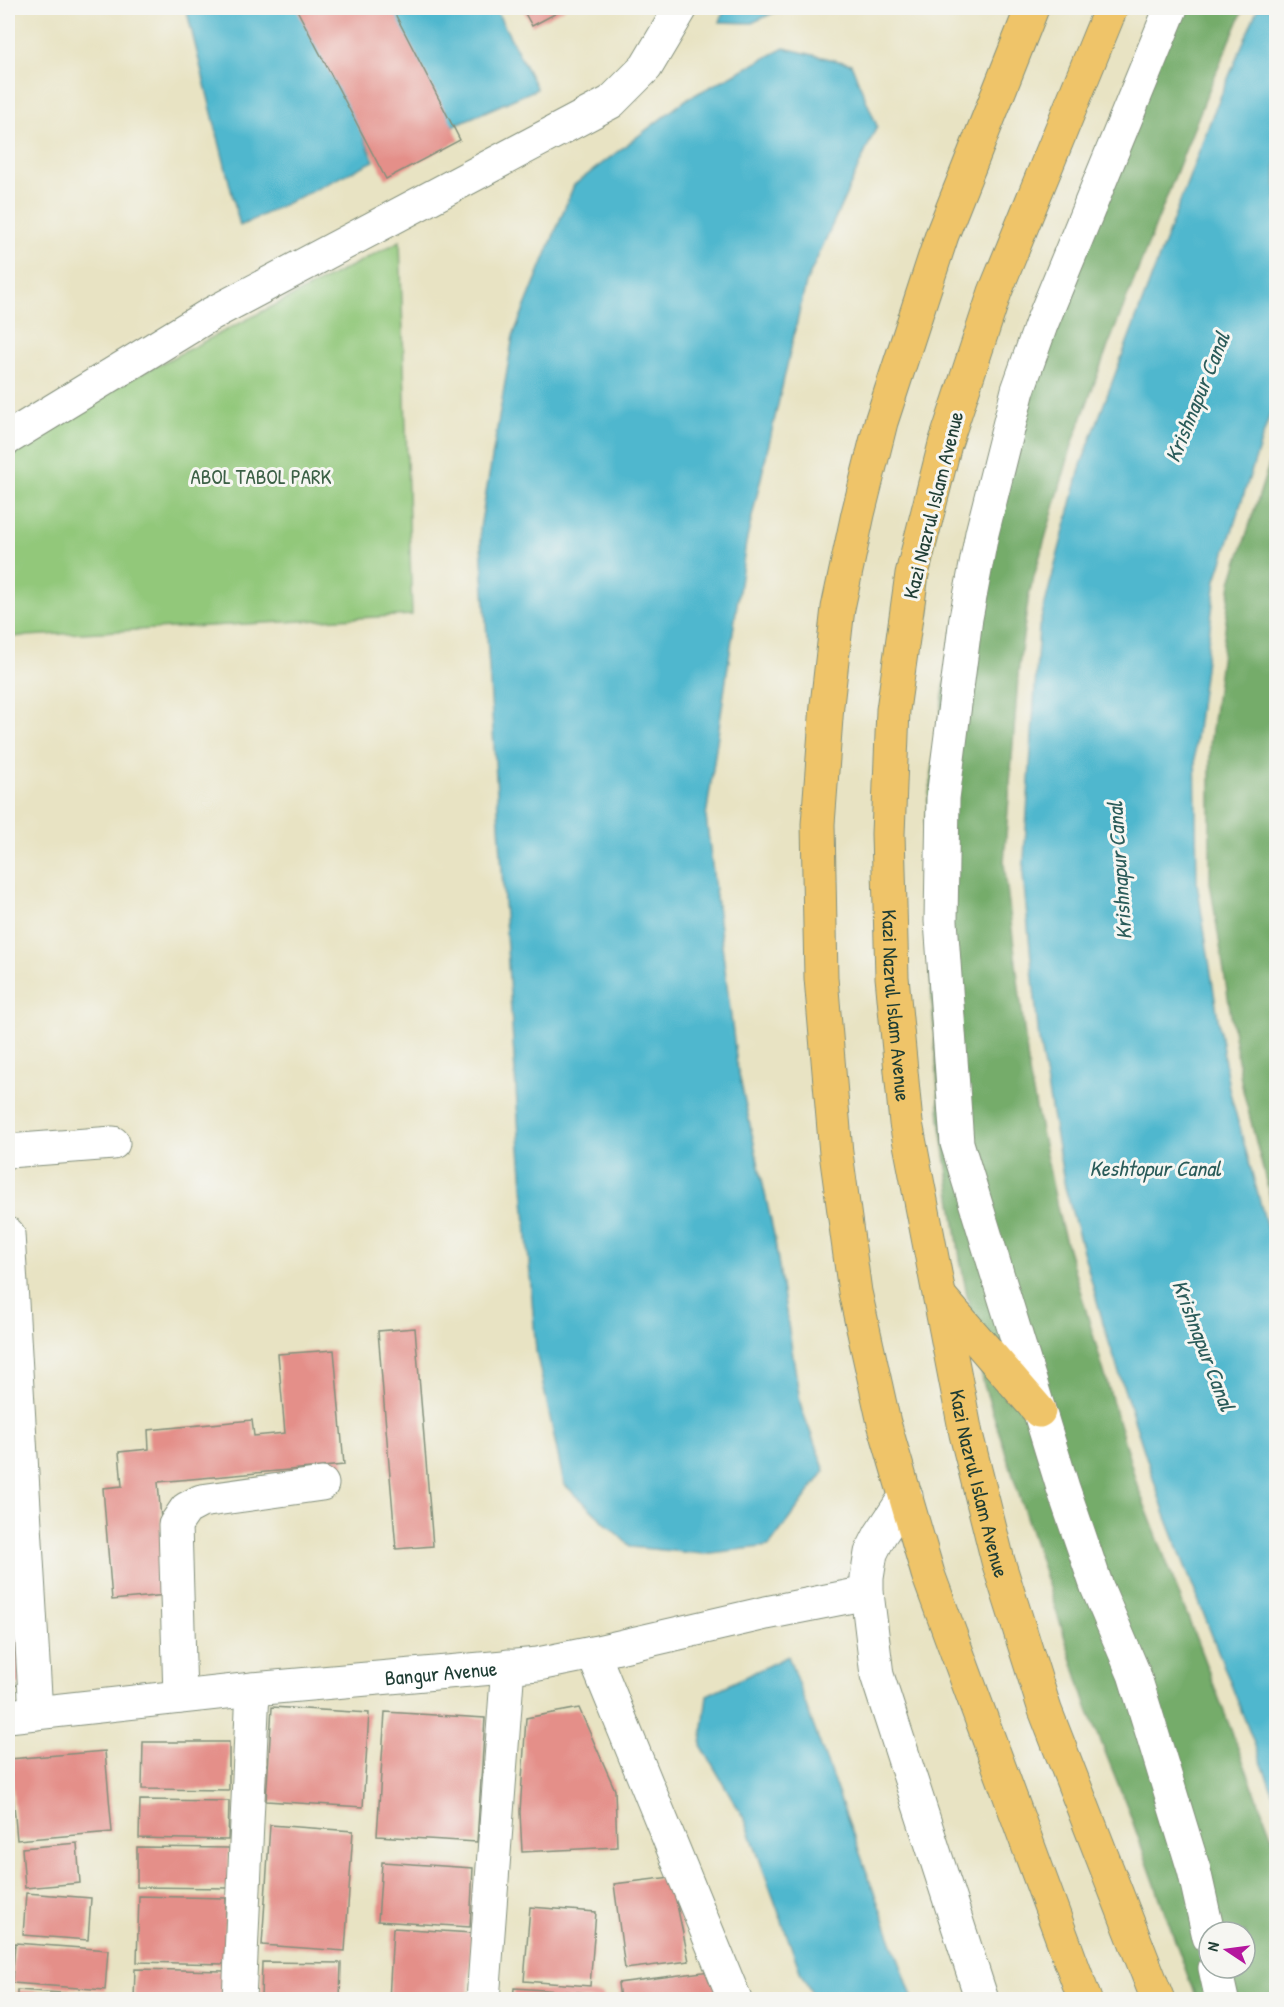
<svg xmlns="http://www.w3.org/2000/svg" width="1284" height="2007" viewBox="0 0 1284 2007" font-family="'Patrick Hand',sans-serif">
  <rect width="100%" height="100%" fill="#f6f6f2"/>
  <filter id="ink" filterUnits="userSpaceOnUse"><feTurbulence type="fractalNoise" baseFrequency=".0167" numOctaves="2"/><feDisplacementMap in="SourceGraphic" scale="12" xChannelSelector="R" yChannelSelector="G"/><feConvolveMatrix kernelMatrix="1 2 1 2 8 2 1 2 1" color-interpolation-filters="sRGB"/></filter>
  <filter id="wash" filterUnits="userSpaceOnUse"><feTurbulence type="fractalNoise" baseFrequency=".008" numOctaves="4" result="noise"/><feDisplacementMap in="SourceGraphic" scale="24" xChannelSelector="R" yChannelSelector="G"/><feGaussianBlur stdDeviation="1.35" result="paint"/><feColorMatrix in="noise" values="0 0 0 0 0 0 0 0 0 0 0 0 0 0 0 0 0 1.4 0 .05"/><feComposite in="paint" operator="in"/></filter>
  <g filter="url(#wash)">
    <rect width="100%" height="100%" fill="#e8e3c3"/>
    <!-- green -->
    <path fill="#92c87a" stroke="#588257" stroke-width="1.5" d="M 400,241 L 412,615 L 8,637 L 8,442 Z"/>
    <!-- forest -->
    <g fill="#75ac6a" stroke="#4a744f" stroke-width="1.5" fill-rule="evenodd">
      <path d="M 1160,8 L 1244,8 L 1210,87 L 1105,354 L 1072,445 L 1029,594 L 1019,665 L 1004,863 L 1030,1079 L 1061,1225 L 1137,1485 L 1276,1847 L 1276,1999 L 1196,1999 L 1127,1806 L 1087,1707 L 984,1385 L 960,1259 L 940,1119 L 930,969 L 925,822 L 951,641 ZM 1209,1932 L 1245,1932 L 1245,1968 L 1209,1968 Z"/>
      <path d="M 1276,443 L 1276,1221 L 1242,1086 L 1210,882 L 1210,745 L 1231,582 Z"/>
    </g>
    <!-- water -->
    <g fill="#50b7ce" stroke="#387a81" stroke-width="1.5">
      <path d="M 186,8 L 309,8 L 374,161 L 240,226 Z"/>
      <path d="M 322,8 L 495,8 L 537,89 L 386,155 Z"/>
      <path d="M 725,8 L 783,8 L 752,23 L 720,22 Z"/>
      <path d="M 1258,8 L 1276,8 L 1276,396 L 1216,580 L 1195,746 L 1197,883 L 1229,1089 L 1276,1260 L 1276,1800 L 1164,1512 L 1106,1333 L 1065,1187 L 1039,1040 L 1023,875 L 1039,627 L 1081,465 L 1213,114 Z"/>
      <path d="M 784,48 L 851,64 L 877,126 L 806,283 L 746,543 L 706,817 L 737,1065 L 774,1235 L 801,1407 L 825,1471 L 769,1546 L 703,1554 L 631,1547 L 564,1484 L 536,1351 L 519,1135 L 480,528 L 513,336 L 574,185 L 687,99 Z"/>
      <path d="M 788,1656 L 913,1999 L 815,1999 L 801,1974 L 746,1822 L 701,1745 L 707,1695 Z"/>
    </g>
    <g id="blocks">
      <!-- building -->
      <g fill="#e48f89">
        <path d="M 296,8 L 392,8 L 460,140 L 386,179 Z"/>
        <path d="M 522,8 L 566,8 L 532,26 Z"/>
        <path d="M 415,1328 L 433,1546 L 396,1549 L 378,1331 Z"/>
        <path d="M 334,1350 L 344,1465 L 158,1482 L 167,1595 L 112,1600 L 103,1488 L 122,1486 L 119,1452 L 149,1449 L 148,1430 L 252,1420 L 254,1436 L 285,1433 L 278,1354 Z"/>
        <path d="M 8,1542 L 13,1542 L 17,1592 L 8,1593 Z"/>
        <path d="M 20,1610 L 28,1684 L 8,1686 L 8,1611 Z"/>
        <path d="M 272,1707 L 369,1713 L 363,1807 L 266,1801 Z"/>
        <path d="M 579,1708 L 615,1790 L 617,1847 L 522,1852 L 520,1812 L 526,1718 Z"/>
        <path d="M 385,1712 L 485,1718 L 477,1842 L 377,1836 Z"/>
        <path d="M 143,1742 L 229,1742 L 229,1790 L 142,1789 Z"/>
        <path d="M 105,1751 L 112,1832 L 17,1840 L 10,1759 Z"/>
        <path d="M 140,1800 L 229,1801 L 228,1840 L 139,1838 Z"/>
        <path d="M 270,1825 L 353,1831 L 345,1951 L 262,1945 Z"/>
        <path d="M 77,1843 L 80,1883 L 25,1888 L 22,1848 Z"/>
        <path d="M 137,1847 L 229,1848 L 229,1888 L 137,1887 Z"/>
        <path d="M 382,1862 L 473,1868 L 470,1927 L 378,1921 Z"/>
        <path d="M 671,1877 L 689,1961 L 625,1969 L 614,1884 Z"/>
        <path d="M 26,1893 L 91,1898 L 88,1940 L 23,1935 Z"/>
        <path d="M 139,1896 L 226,1898 L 225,1964 L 137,1962 Z"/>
        <path d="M 530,1907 L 596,1912 L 590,1986 L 524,1981 Z"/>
        <path d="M 393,1928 L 472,1933 L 468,2000 L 389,2000 Z"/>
        <path d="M 15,1943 L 108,1950 L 105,1990 L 12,1983 Z"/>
        <path d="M 262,1962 L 341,1963 L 340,2000 L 261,2000 Z"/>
        <path d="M 135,1969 L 224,1971 L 223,2000 L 134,2000 Z"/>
        <path d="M 718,1970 L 722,2000 L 620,2000 L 618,1983 Z"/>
        <path d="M 514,1988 L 603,1994 L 602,2000 L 513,2000 Z"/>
        <path d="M 17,1990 L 105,1996 L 104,2000 L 17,2000 Z"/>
      </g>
    </g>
  </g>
  <g filter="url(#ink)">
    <use href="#blocks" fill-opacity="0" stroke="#84907c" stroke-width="1.5"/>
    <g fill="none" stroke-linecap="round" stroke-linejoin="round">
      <!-- minor casing -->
      <g stroke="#84907c" stroke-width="35">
        <g id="minor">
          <path d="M 1171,8 L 1041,325 L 1018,390 L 982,533 L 966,618 L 943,798 L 941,921 L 957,1143 L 1063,1488 L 1097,1587 L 1134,1674 L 1194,1870 L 1209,1937"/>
          <path d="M 8,438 L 211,314 L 611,102 L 646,67 L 681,8"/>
          <path d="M 8,1151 L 113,1143"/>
          <path d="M 8,1234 L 36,1713"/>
          <path d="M 906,1496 L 880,1535 L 871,1553 L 867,1578 L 867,1593 L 877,1675 L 982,2000"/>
          <path d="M 593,1653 L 735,2000"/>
          <path d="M 180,1697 L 175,1525 L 186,1509 L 201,1501 L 322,1484"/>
          <path id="s1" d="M 8,1716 L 253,1689 L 538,1664 L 593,1653 L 766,1613 L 867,1593"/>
          <path d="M 1215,1968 L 1222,2000"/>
          <path d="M 239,2000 L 253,1689"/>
          <path d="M 483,2000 L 508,1666"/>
        </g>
      </g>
      <!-- major casing -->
      <g stroke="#84907c" stroke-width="35">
        <g id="major">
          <path d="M 1032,8 L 942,235 L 881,422 L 858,514 L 838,608 L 827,705 L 818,824 L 821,978 L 836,1153 L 855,1292 L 884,1423 L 928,1574 L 1085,2000"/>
          <path id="s2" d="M 1111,8 L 995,292 L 945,444 L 912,574 L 893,710 L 888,834 L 892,977 L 906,1123 L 966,1434 L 998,1561 L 1045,1710 L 1158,2000"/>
          <path d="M 941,1298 L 1039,1411"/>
        </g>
      </g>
      <!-- minor -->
      <use href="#minor" stroke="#fff" stroke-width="33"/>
      <!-- major -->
      <use href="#major" stroke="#efc469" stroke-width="33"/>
    </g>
  </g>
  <g text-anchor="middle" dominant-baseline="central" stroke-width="6" stroke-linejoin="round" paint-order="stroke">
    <!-- park labels -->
    <g font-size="21" fill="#3c6046" stroke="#f6f6f2">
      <text x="261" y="476">ABOL TABOL PARK</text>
    </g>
    <!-- street labels -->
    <g font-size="21" fill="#1f3d34" stroke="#f6f6f2">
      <text transform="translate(933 505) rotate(-76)">Kazi Nazrul Islam Avenue</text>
      <text stroke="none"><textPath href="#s2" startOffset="1034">Kazi Nazrul Islam Avenue</textPath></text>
      <text stroke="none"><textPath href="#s2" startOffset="1520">Kazi Nazrul Islam Avenue</textPath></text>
      <text stroke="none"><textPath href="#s1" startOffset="435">Bangur Avenue</textPath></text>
    </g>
    <!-- water labels -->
    <g font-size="22" font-style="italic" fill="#2b5c5a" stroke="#f6f6f2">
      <text transform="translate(1197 397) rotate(-68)">Krishnapur Canal</text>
      <text transform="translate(1119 871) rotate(-94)">Krishnapur Canal</text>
      <text x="1155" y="1168">Keshtopur Canal</text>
      <text transform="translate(1204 1345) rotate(69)">Krishnapur Canal</text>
    </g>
  </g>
  <!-- margin -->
  <rect width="1284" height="2007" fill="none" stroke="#f6f6f2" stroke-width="30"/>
  <!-- north arrow -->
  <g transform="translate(1227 1950) rotate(283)"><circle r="28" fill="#f6f6f2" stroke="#a0aca6" stroke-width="1.5"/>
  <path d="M0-4.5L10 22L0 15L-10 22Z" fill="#b5179e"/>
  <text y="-9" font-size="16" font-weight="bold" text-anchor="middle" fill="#1f3d34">N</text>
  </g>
</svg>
